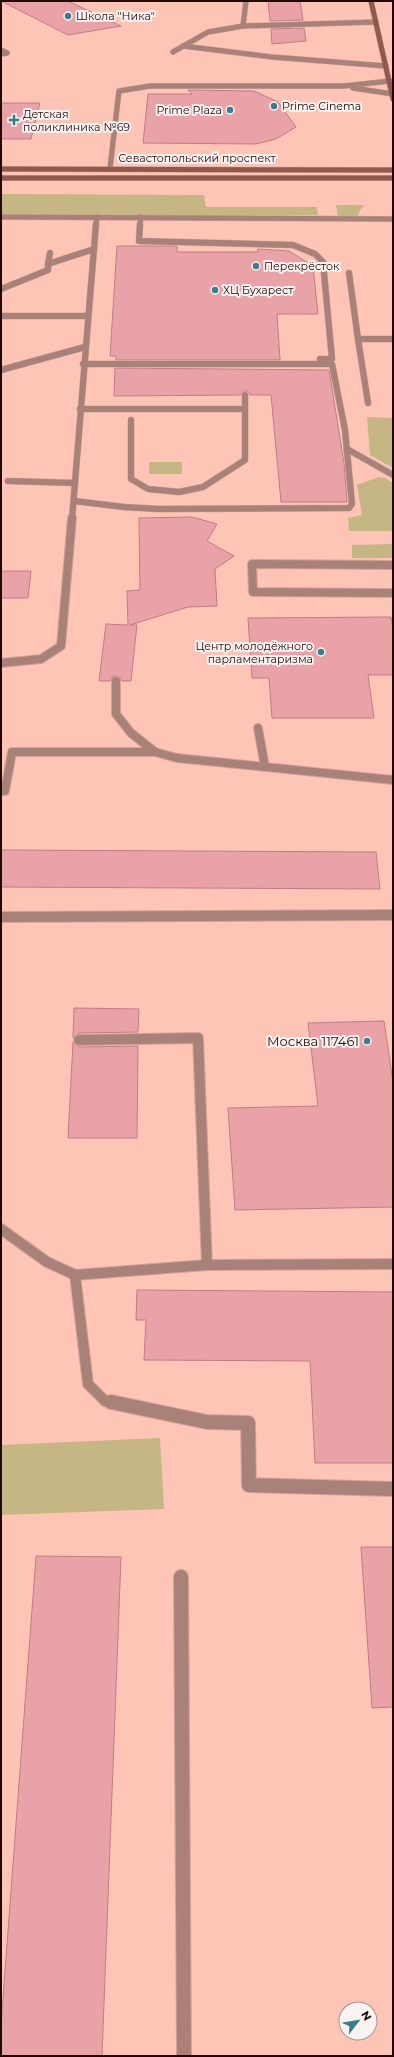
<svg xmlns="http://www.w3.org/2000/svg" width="394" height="2057" viewBox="0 0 394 2057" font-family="Montserrat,sans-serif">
  <rect width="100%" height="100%" fill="#fec5b7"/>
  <!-- green -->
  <g fill="#c5b683">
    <path d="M 1,194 L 204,195 L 206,207 L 317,207 L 318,215 L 1,215 Z"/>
    <path d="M 336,205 L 362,205 L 364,206 L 360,210 L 357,218 L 338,218 Z"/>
    <path d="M 367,417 L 393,418 L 393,468 L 370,455 Z"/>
    <rect x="149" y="462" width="33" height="12"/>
    <path d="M 379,477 L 385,478 L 393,483 L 393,531 L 349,531 L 348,518 L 362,515 L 357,485 Z"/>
    <path d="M 393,544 L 393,558 L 352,558 L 352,545 Z"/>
    <path d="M 160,1438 L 164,1509 L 1,1515 L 1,1445 Z"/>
  </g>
  <!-- building -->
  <g fill="#e9a2a8" stroke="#c17c83">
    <path d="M 1,1 L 68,1 L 121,26 L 68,35 Z"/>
    <path d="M 268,1 L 300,1 L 303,20 L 270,21 Z"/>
    <path d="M 304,28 L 306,41 L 272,44 L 271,29 Z"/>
    <path d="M 188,90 L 254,91 L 278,102 L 296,127 L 276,139 L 256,144 L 143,143 L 148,94 L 192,94 Z"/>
    <path d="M 1,103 L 40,103 L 31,139 L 1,139 Z"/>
    <path d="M 117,246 L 177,246 L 177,252 L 257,252 L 258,249 L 289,251 L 313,266 L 318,314 L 277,314 L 280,360 L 116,360 L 116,356 L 110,356 Z"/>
    <path d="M 115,368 L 329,370 L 344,463 L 347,502 L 281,502 L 271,395 L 250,395 L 248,391 L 245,391 L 240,395 L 114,396 Z"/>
    <path d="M 192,517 L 217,524 L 207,541 L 234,556 L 215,569 L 217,606 L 188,607 L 130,625 L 137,625 L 131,681 L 122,681 L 121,678 L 116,676 L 113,676 L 110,681 L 99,681 L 106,624 L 128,625 L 127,591 L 140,590 L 139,518 Z"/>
    <path d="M 1,571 L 31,571 L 28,598 L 1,598 Z"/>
    <path d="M 391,617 L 393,629 L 393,675 L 368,675 L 374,718 L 272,718 L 269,678 L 252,678 L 248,618 Z"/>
    <path d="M 1,850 L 376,852 L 380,889 L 1,887 Z"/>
    <path d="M 74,1008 L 139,1009 L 138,1032 L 79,1033 L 73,1038 Z"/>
    <path d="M 384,1021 L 393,1082 L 393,1207 L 235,1210 L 228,1108 L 318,1106 L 308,1023 Z"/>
    <path d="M 73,1042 L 79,1047 L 138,1046 L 137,1138 L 68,1138 Z"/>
    <path d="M 137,1290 L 393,1292 L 393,1463 L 315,1463 L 310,1361 L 144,1360 L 146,1320 L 136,1320 Z"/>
    <path d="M 361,1547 L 393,1547 L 393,1707 L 372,1708 Z"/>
    <path d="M 36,1556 L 121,1557 L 102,2056 L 1,2056 L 1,2025 Z"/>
  </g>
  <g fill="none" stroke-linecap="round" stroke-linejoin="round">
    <!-- service-far4 casing -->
    <g stroke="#d6a397" stroke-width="6">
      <g id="service-far4">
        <path d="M 243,26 L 246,1"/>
        <path d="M 183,46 L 272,57 L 386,66"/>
        <path d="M 1,50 L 7,53 L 1,54"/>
        <path d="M 173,52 L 208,32 L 243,26 L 376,22"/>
        <path d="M 353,88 L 393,94"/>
        <path d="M 110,168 L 119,91 L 150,86 L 344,86 L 390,81"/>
        <path d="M 1,217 L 393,219"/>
        <path d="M 96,225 L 97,217"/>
        <path d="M 140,225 L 141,217"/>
      </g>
    </g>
    <!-- service-far3 casing -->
    <g stroke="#d6a397" stroke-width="7">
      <g id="service-far3">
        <path d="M 140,224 L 139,241 L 293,245 L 315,254 L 323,262 L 332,359 L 320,359"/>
        <path d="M 48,264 L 50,253"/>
        <path d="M 349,273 L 358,339 L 393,339"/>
        <path d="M 1,289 L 48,270 L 48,264 L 94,249"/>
        <path d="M 1,316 L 88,316"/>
        <path d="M 358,339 L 368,403"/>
        <path d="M 1,370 L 85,347"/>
        <path d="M 80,409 L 245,409"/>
        <path d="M 131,420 L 131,479 L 148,489 L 179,492 L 203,487 L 245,460 L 245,395"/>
        <path d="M 347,449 L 393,475"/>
        <path d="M 8,481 L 75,483"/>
        <path d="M 74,501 L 124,507 L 158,509 L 349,508 L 352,504 L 345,430 L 332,364 L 83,364"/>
        <path d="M 72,519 L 96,224"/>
      </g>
    </g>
    <!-- service-far2 casing -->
    <g stroke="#d6a397" stroke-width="10">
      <g id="service-far2">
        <path d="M 393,565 L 252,564 L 253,592 L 393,593"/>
        <path d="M 1,663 L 41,659 L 61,646 L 72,518"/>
        <path d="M 116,681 L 116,714 L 131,733 L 155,752 L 177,758 L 393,780"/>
        <path d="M 258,728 L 265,767"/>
        <path d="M 1,791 L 5,791 L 12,752 L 155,752"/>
      </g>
    </g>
    <!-- service-far1 casing -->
    <g stroke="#d6a397" stroke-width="12">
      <g id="service-far1">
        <path d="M 1,917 L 393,915"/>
        <path d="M 79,1040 L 198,1038 L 207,1265"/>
        <path d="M 1,1229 L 47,1262 L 75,1275 L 207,1265 L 393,1264"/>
        <path d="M 75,1275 L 88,1384 L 105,1401 L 116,1403"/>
      </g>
    </g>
    <!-- service casing -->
    <g stroke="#d6a397" stroke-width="16">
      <g id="service">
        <path d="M 111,1402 L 207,1422 L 248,1423 L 249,1485 L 393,1489"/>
        <path d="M 181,1577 L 184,2056"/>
      </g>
    </g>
    <!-- secondary casing -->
    <g stroke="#d6a397" stroke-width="6">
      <g id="secondary">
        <path d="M 371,1 L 393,99"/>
        <path d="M 1,169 L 393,170"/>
        <path d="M 1,178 L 393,178"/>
      </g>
    </g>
    <!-- service-far4 -->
    <use href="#service-far4" stroke="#a88279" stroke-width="5"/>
    <!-- service-far3 -->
    <use href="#service-far3" stroke="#a88279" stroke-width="6"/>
    <!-- service-far2 -->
    <use href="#service-far2" stroke="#a88279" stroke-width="8"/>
    <!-- service-far1 -->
    <use href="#service-far1" stroke="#a88279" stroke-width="10"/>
    <!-- service -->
    <use href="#service" stroke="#a88279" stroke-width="14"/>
    <!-- secondary -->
    <use href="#secondary" stroke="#90594d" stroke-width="5"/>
  </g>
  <!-- markers -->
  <g fill="#397e8c" stroke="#fbf3f1" stroke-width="1.5">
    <circle cx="68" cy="16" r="4"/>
    <circle cx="274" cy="106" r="4"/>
    <circle cx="230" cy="110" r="4"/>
    <path d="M12 114h4v4h4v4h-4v4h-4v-4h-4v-4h4z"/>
    <circle cx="256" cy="266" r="4"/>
    <circle cx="215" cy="290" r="4"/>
    <circle cx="321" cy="652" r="4"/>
    <circle cx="367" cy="1041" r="4"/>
  </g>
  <g text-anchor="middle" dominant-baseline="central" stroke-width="4" stroke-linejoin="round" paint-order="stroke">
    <!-- far-poi labels -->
    <g font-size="11" fill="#210a05" stroke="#fbf3f1" text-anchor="start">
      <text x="76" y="16">Школа "Ника"</text>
      <text x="282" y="106">Prime Cinema</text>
      <text x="222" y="110" text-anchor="end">Prime Plaza</text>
      <text x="23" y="114">Детская<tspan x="23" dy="13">поликлиника №69</tspan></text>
      <text x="264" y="266">Перекрёсток</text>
      <text x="223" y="290">ХЦ Бухарест</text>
      <text x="313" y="646" text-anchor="end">Центр молодёжного<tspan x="313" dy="13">парламентаризма</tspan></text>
    </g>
    <!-- far-street labels -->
    <g font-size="11" fill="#210a05" stroke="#fbf3f1">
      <text x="197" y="158">Севастопольский проспект</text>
    </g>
    <!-- poi labels -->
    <g font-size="13" fill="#210a05" stroke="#fbf3f1" text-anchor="end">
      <text x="359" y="1041">Москва 117461</text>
    </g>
  </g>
  <!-- border -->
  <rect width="394" height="2057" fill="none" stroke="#210a05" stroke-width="4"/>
  <!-- north arrow -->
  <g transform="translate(358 2021) rotate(59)"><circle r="19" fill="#fbf3f1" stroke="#a49693"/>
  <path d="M0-3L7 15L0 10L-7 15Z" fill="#397e8c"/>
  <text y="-6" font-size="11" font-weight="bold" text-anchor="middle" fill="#210a05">N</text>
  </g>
</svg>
